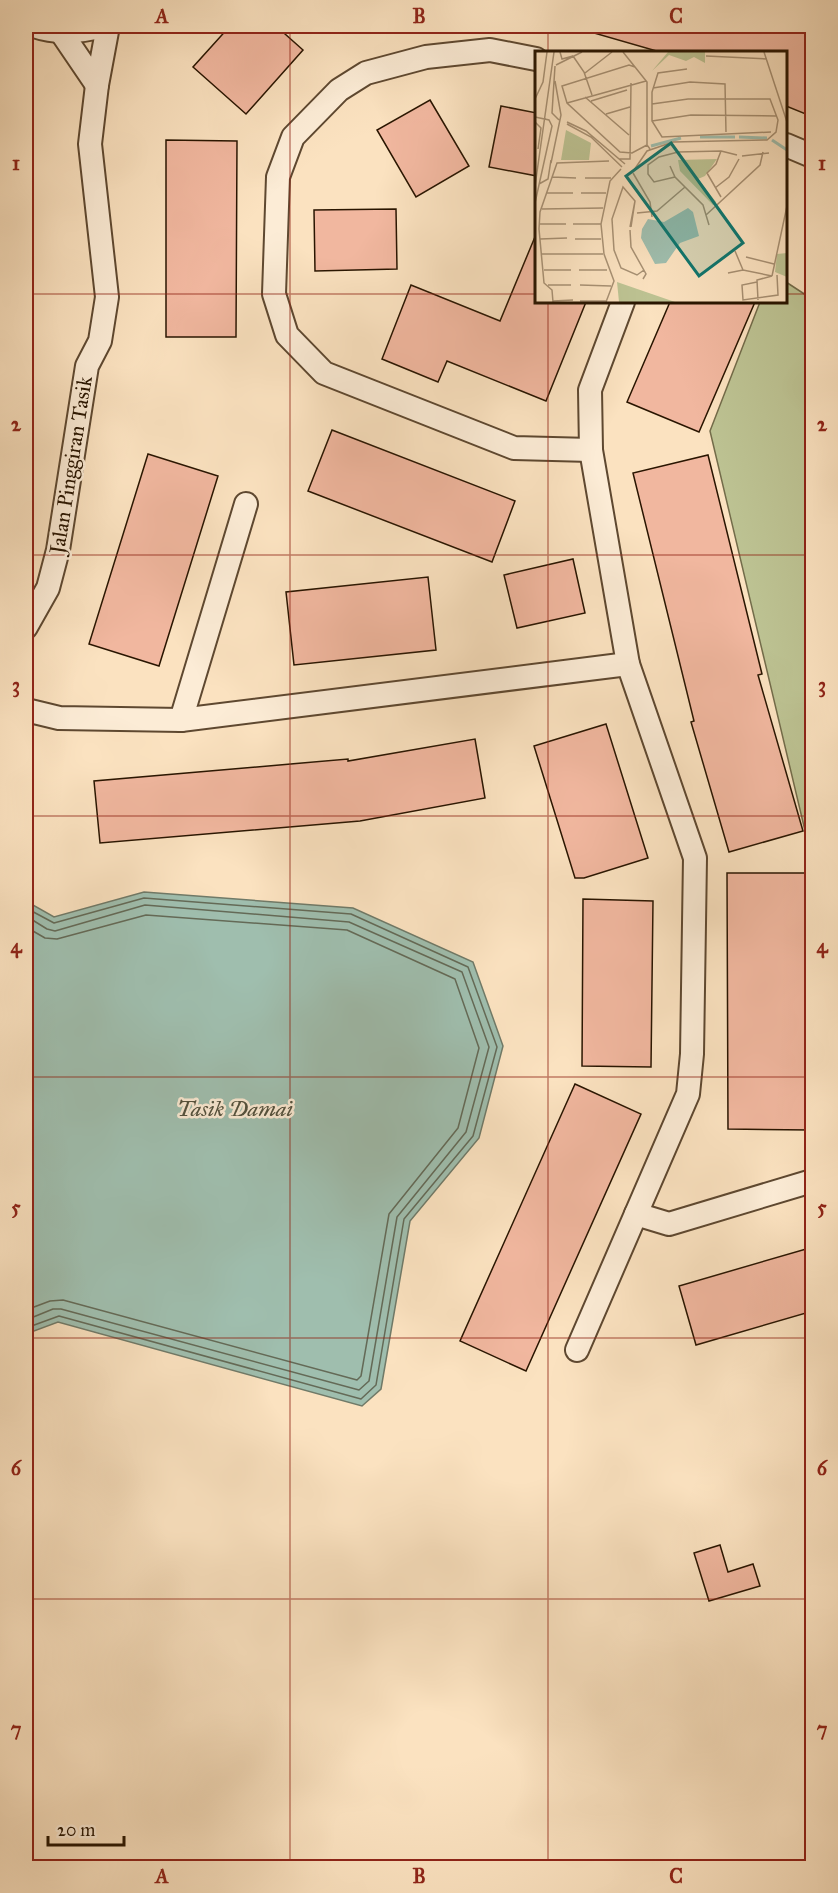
<svg xmlns="http://www.w3.org/2000/svg" width="838" height="1893" viewBox="0 0 838 1893" font-family="'IM FELL Great Primer',serif">
  <rect width="100%" height="100%" fill="#fbe2c0"/>
  <filter id="stains"><feTurbulence type="fractalNoise" baseFrequency=".00333" numOctaves="4"/><feColorMatrix values="0 0 0 0 .2 0 0 0 0 .09 0 0 0 0 .02 0 0 0 .5 -.17"/></filter>
  <radialGradient id="worn" r=".72"><stop offset=".6" stop-color="#630" stop-opacity="0"/><stop offset="1" stop-color="#630" stop-opacity=".3"/></radialGradient>
  <!-- green -->
  <path fill="#bdc393" stroke="#736c4a" stroke-width="1.5" d="M 786,282 L 812,299 L 812,1100 L 807,839 L 710,431 L 760,302 L 786,302 Z"/>
  <!-- water -->
  <path fill="#9fbeae" stroke="#707a68" stroke-width="1.5" d="M 144,892 L 353,908 L 473,962 L 503,1046 L 479,1138 L 410,1221 L 381,1389 L 362,1406 L 58,1322 L 26,1334 L 26,901 L 54,917 Z"/>
  <g fill="none" stroke-linecap="round" stroke-linejoin="round">
    <!-- shore -->
    <g stroke="#646a57" stroke-width="1.5">
      <path d="M 26,908 L 54,923 L 144,898 L 351,914 L 468,967 L 497,1047 L 473,1136 L 404,1219 L 376,1385 L 361,1399 L 59,1316 L 26,1328"/>
      <path d="M 26,916 L 47,929 L 55,931 L 145,905 L 349,922 L 462,972 L 489,1047 L 466,1132 L 397,1217 L 369,1381 L 359,1390 L 61,1309 L 53,1309 L 26,1320"/>
      <path d="M 26,927 L 45,938 L 57,939 L 146,915 L 347,930 L 455,979 L 479,1048 L 458,1128 L 389,1214 L 361,1376 L 357,1380 L 63,1300 L 50,1301 L 26,1310"/>
    </g>
  </g>
  <!-- building -->
  <g fill="#f1b79f" stroke="#291500" stroke-width="1.5">
    <path d="M 230,26 L 276,26 L 303,50 L 246,114 L 193,67 Z"/>
    <path d="M 587,26 L 813,26 L 813,117 L 786,106 L 786,52 L 660,52 L 587,31 Z"/>
    <path d="M 430,100 L 469,166 L 416,197 L 377,130 Z"/>
    <path d="M 501,106 L 537,113 L 537,176 L 489,167 Z"/>
    <path d="M 166,140 L 237,141 L 236,337 L 166,337 Z"/>
    <path d="M 396,209 L 397,269 L 315,271 L 314,210 Z"/>
    <path d="M 537,232 L 537,302 L 586,302 L 546,401 L 447,361 L 438,382 L 382,359 L 411,285 L 500,321 Z"/>
    <path d="M 670,302 L 755,302 L 699,432 L 627,402 Z"/>
    <path d="M 332,430 L 515,501 L 492,562 L 308,491 Z"/>
    <path d="M 148,454 L 218,476 L 159,666 L 89,644 Z"/>
    <path d="M 708,455 L 762,674 L 758,675 L 803,831 L 729,852 L 691,722 L 694,721 L 633,473 Z"/>
    <path d="M 573,559 L 585,613 L 517,628 L 504,575 Z"/>
    <path d="M 428,577 L 436,650 L 294,665 L 286,592 Z"/>
    <path d="M 606,724 L 648,858 L 584,878 L 575,878 L 534,746 Z"/>
    <path d="M 475,739 L 485,798 L 360,821 L 100,843 L 94,781 L 348,759 L 348,761 Z"/>
    <path d="M 727,873 L 809,873 L 810,1130 L 728,1129 Z"/>
    <path d="M 583,899 L 653,901 L 651,1067 L 582,1066 Z"/>
    <path d="M 575,1084 L 641,1114 L 526,1371 L 460,1341 Z"/>
    <path d="M 813,1247 L 813,1311 L 696,1345 L 679,1286 Z"/>
    <path d="M 720,1545 L 728,1572 L 753,1564 L 760,1586 L 709,1601 L 694,1553 Z"/>
  </g>
  <g fill="none" stroke-linecap="round" stroke-linejoin="round">
    <!-- street casing -->
    <g stroke="#5e4830" stroke-width="26">
      <g id="street">
        <path d="M 34,26 C 57,34 80,32 103,26"/>
        <path d="M 61,32 L 97,85"/>
        <path d="M 536,59 L 490,50 L 426,57 L 366,73 L 339,90 L 293,137 L 278,177 L 274,294 L 287,335 L 324,373 L 514,448 L 591,450"/>
        <path d="M 786,145 L 812,156"/>
        <path d="M 26,627 L 48,588 L 58,550 L 87,366 L 100,341 L 107,297 L 90,144 L 97,85 L 108,26"/>
        <path d="M 26,710 L 59,718 L 181,720 L 628,664"/>
        <path d="M 181,720 L 246,504"/>
        <path d="M 636,1214 L 669,1224 L 812,1181"/>
        <path d="M 577,1350 L 688,1094 L 692,1054 L 695,858 L 628,664 L 591,450 L 590,390 L 623,302"/>
      </g>
    </g>
    <!-- street -->
    <use href="#street" stroke="#fcecd6" stroke-width="22"/>
  </g>
  <!-- grid -->
  <path fill="none" stroke="#8f2418" stroke-width="1.5" stroke-opacity="0.55" d="M 290,26 L 290,1868M 548,26 L 548,52M 26,294 L 536,294M 786,294 L 812,294M 548,302 L 548,1868M 26,555 L 812,555M 26,816 L 812,816M 26,1077 L 812,1077M 26,1338 L 812,1338M 26,1599 L 812,1599"/>
  <g text-anchor="middle" dominant-baseline="central" stroke-width="5" stroke-linejoin="round" paint-order="stroke">
    <!-- street labels -->
    <g font-size="21" fill="#291500" stroke="#fcecd6">
      <text transform="translate(71 465) rotate(-81)">Jalan Pinggiran Tasik</text>
    </g>
    <!-- water labels -->
    <g font-size="22" font-style="italic" fill="#52503d" stroke="#fcecd6">
      <text x="235" y="1108">Tasik Damai</text>
    </g>
  </g>
  <!-- overview -->
  <g transform="translate(535 51)">
    <rect width="252" height="252" fill="#fbe2c0"/>
    <path d="M 133,1 L 170,1 L 170,12 L 159,6 L 151,10 L 134,4 L 117,20 ZM 31,79 L 56,92 L 54,109 L 26,109 ZM 182,108 L 170,125 L 163,128 L 181,151 L 178,154 L 145,120 L 143,109 ZM 252,202 L 252,226 L 240,221 L 242,203 ZM 82,231 L 140,251 L 84,251 Z" fill="#bdc393"/>
    <path d="M 153,157 L 158,161 L 164,185 L 145,192 L 131,212 L 120,213 L 106,187 L 107,178 L 113,168 L 129,171 Z" fill="#9fbeae"/>
    <path fill="none" stroke="#9fbeae" stroke-width="3" d="M 165,86 L 200,86M 204,86 L 232,87M 237,89 L 252,99M 116,95 L 146,87"/>
    <path fill="none" stroke="#a79073" stroke-width="1.5" d="M 25,1 L 27,8 L 38,5M 88,1 L 112,31 L 112,94 L 115,98M 229,1 L 252,71M 38,5 L 49,21 L 57,44M 171,5 L 232,8M 21,14 L 47,1M 20,15 L 17,62 L 24,69M 100,16 L 94,14 L 27,35 L 32,52 L 85,101 L 97,102 L 112,94M 152,18 L 123,22 L 117,41 L 117,70 L 127,86 L 236,81M 50,22 L 77,1M 118,37 L 155,31 L 190,33 L 191,81M 50,46 L 94,84M 0,48 L 8,31 L 12,1M 56,50 L 92,39M 32,52 L 111,30M 71,63 L 95,56M 0,66 L 14,69 L 17,75 L 0,152M 117,70 L 156,64 L 241,65M 0,71 L 6,77 L 3,98M 32,71 L 51,80 L 90,113M 32,73 L 56,86 L 87,116M 186,100 L 181,113 L 172,122 L 186,146M 207,105 L 234,102M 84,108 L 95,108 L 96,32M 16,112 L 26,64 L 20,30M 135,115 L 140,126 L 168,154 L 174,174M 99,119 L 112,100 L 138,91 L 232,89 L 241,81 L 243,69 L 235,48 L 153,48 L 117,53M 98,122 L 115,151 L 117,166M 17,126 L 41,127M 140,126 L 119,131 L 113,123 L 113,114 L 124,106 L 143,101 L 186,100 L 202,104M 50,127 L 76,127M 4,133 L 13,128 L 16,109M 0,135 L 19,1M 180,137 L 194,126 L 204,108M 12,142 L 38,142M 46,142 L 71,142M 7,158 L 68,157M 102,162 L 122,160 L 150,136M 171,164 L 225,114 L 228,101M 4,173 L 31,173M 38,173 L 66,173M 95,176 L 100,150M 96,176 L 100,150 L 88,136 L 77,168 L 79,199 L 86,217 L 102,224 L 109,219M 95,179 L 96,196 L 111,223 L 108,228M 5,188 L 32,187M 40,188 L 66,188M 200,200 L 208,219M 7,203 L 68,203M 0,205 L 0,239M 211,206 L 239,213M 9,219 L 36,219M 44,219 L 72,219M 193,222 L 208,219 L 237,225M 237,225 L 252,155M 222,231 L 207,234 L 208,249 L 243,244 L 242,224M 13,234 L 36,234M 45,234 L 76,235M 223,249 L 222,229 L 237,225M 18,250 L 38,249M 45,250 L 71,250M 18,251 L 17,239 L 9,232 L 4,178 L 5,161 L 22,112 L 74,110M 71,251 L 79,230 L 69,203 L 66,173 L 75,130 L 86,118"/>
    <path fill="#0f766e" fill-opacity="0.15" stroke="#0f766e" stroke-width="3" d="M 136,92 L 208,192 L 164,225 L 91,125 Z"/>
    <rect width="252" height="252" fill="none" stroke="#291500" stroke-width="3"/>
  </g>
  <!-- margin -->
  <rect width="838" height="1893" fill="none" stroke="#fbe2c0" stroke-width="66"/>
  <!-- scale -->
  <path d="M48 1836v9h76v-9" fill="none" stroke="#291500" stroke-width="3"/>
  <text x="57" y="1836" font-size="18" fill="#291500" stroke="#fcecd6" stroke-width="4.5" paint-order="stroke">20 m</text>
  <rect x="33" y="33" width="772" height="1827" fill="none" stroke="#8f2418" stroke-width="2"/>
  <g font-size="20" text-anchor="middle" font-weight="bold" fill="#8f2418">
    <text x="162" y="23">A</text>
    <text x="419" y="23">B</text>
    <text x="676" y="23">C</text>
    <text x="16" y="170">1</text>
    <text x="822" y="170">1</text>
    <text x="16" y="431">2</text>
    <text x="822" y="431">2</text>
    <text x="16" y="692">3</text>
    <text x="822" y="692">3</text>
    <text x="16" y="953">4</text>
    <text x="822" y="953">4</text>
    <text x="16" y="1214">5</text>
    <text x="822" y="1214">5</text>
    <text x="16" y="1475">6</text>
    <text x="822" y="1475">6</text>
    <text x="16" y="1736">7</text>
    <text x="822" y="1736">7</text>
    <text x="162" y="1883">A</text>
    <text x="419" y="1883">B</text>
    <text x="676" y="1883">C</text>
  </g>
  <rect width="100%" height="100%" filter="url(#stains)"/>
  <rect width="100%" height="100%" fill="url(#worn)"/>
</svg>
